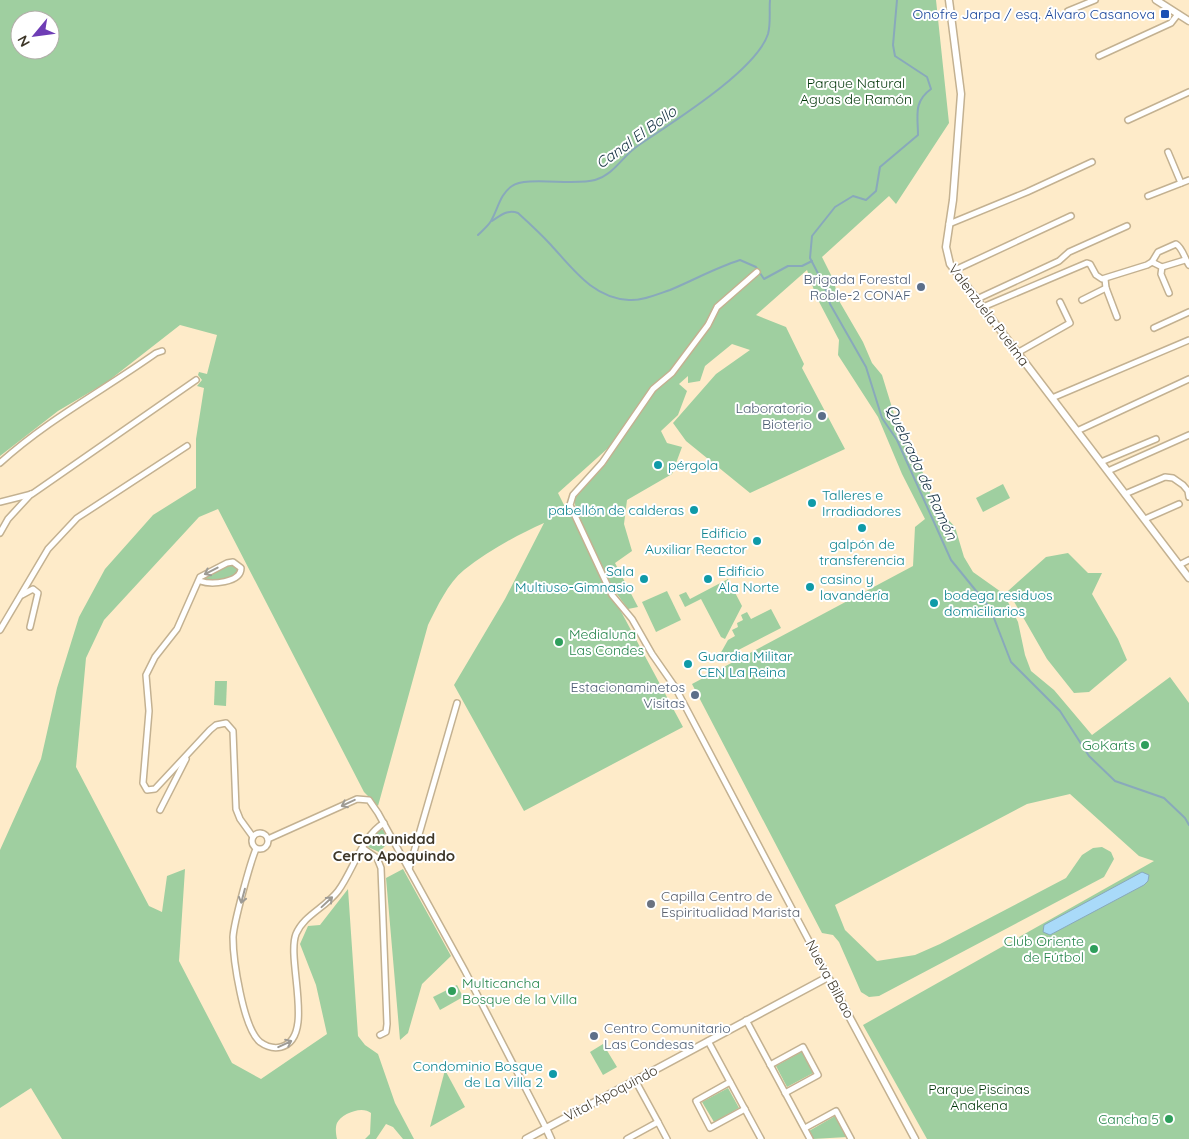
<svg xmlns="http://www.w3.org/2000/svg" width="1189" height="1139" viewBox="0 0 1189 1139" font-family="Quicksand,sans-serif">
  <rect width="100%" height="100%" fill="#feebc9"/>
  <!-- green -->
  <g fill="#9fcfa0" fill-rule="evenodd">
    <path d="M 0,0 L 936,0 L 949,123 L 896,204 L 889,196 L 822,257 L 834,281 L 838,299 L 863,342 L 872,363 L 882,375 L 898,427 L 928,482 L 932,502 L 955,527 L 964,557 L 973,572 L 1004,594 L 1018,622 L 1025,655 L 1031,671 L 1054,690 L 1092,735 L 1170,677 L 1189,703 L 1189,1139 L 927,1139 L 863,1025 L 1154,861 L 1139,856 L 1070,794 L 1027,804 L 835,905 L 845,930 L 877,961 L 915,955 L 940,944 L 1066,878 L 1082,855 L 1093,848 L 1102,847 L 1111,852 L 1114,859 L 1104,877 L 879,996 L 869,997 L 861,992 L 839,942 L 833,935 L 822,933 L 692,684 L 913,566 L 915,527 L 925,519 L 902,474 L 878,417 L 838,355 L 839,340 L 816,296 L 807,270 L 756,315 L 786,327 L 804,364 L 802,368 L 845,449 L 750,493 L 686,441 L 673,423 L 716,374 L 750,350 L 732,344 L 705,366 L 700,381 L 688,383 L 688,376 L 679,384 L 687,391 L 678,415 L 661,431 L 667,443 L 682,447 L 672,474 L 627,500 L 624,524 L 632,551 L 615,563 L 638,607 L 628,609 L 614,590 L 610,591 L 683,727 L 524,811 L 454,685 L 505,599 L 544,523 C 517,535 488,551 464,570 C 448,583 437,607 428,625 L 378,806 L 364,792 L 218,509 L 199,517 L 104,620 L 86,658 L 76,767 L 149,906 L 162,912 L 167,876 L 185,869 L 179,961 L 232,1063 L 261,1079 L 327,1034 L 316,985 L 300,944 L 308,926 L 320,925 L 348,889 L 358,1036 L 365,1045 L 378,1054 L 395,1103 L 414,1139 L 403,1139 L 393,1127 L 386,1124 L 376,1139 L 365,1139 L 370,1134 L 371,1113 C 362,1105 341,1114 337,1123 C 335,1128 336,1134 337,1139 L 62,1139 L 31,1088 L 0,1108 L 0,850 L 41,759 L 57,688 L 79,617 L 105,569 L 153,515 L 196,488 L 196,439 L 204,388 L 197,386 L 202,380 L 198,375 L 199,372 L 207,374 L 217,335 L 180,325 L 107,382 L 58,411 L 0,456 ZM 20,20 L 50,20 L 50,50 L 20,50 ZM 626,432 L 605,465 L 574,499 L 576,509 L 569,515 L 558,493 Z"/>
    <path d="M 1003,484 L 1010,498 L 983,512 L 976,498 Z"/>
    <path d="M 1068,553 L 1088,573 L 1102,573 L 1092,594 L 1118,639 L 1127,660 L 1089,692 L 1074,693 L 1047,659 L 1008,591 L 1046,557 Z"/>
    <path d="M 228,564 L 235,565 L 239,569 L 238,574 L 232,579 L 202,580 L 202,578 Z"/>
    <path d="M 728,579 L 742,606 L 725,639 L 721,637 L 701,599 L 685,607 L 679,595 L 686,592 L 690,599 Z"/>
    <path d="M 667,591 L 681,620 L 656,632 L 642,602 Z"/>
    <path d="M 771,609 L 781,628 L 721,659 L 719,656 L 728,640 L 735,636 L 732,630 L 738,627 L 737,623 L 743,620 L 741,615 L 747,612 L 751,619 Z"/>
    <path d="M 215,681 L 227,681 L 226,706 L 214,705 Z"/>
    <path d="M 378,829 L 384,830 L 387,844 L 379,852 L 368,847 Z"/>
    <path d="M 403,869 L 451,956 L 422,984 L 408,1033 L 400,1040 L 386,878 Z"/>
    <path d="M 457,985 L 463,997 L 440,1010 L 433,997 Z"/>
    <path d="M 603,1044 L 617,1067 L 603,1075 L 590,1052 Z"/>
    <path d="M 803,1051 L 815,1072 L 787,1087 L 776,1066 Z"/>
    <path d="M 445,1070 L 465,1107 L 430,1127 Z"/>
    <path d="M 728,1088 L 739,1108 L 714,1122 L 702,1102 Z"/>
    <path d="M 835,1116 L 847,1137 L 813,1139 L 809,1131 Z"/>
  </g>
  <!-- water -->
  <path fill="#a9daf9" stroke="#89a9bb" d="M 1142,872 L 1149,875 L 1148,881 L 1144,885 L 1050,935 L 1043,932 L 1044,925 Z"/>
  <g fill="none" stroke-linecap="round" stroke-linejoin="round">
    <!-- stream -->
    <g stroke="#89a9bb" stroke-width="2">
      <path d="M 897,0 L 893,45 L 895,56 L 927,77 L 931,89 C 913,102 918,116 918,135 L 880,167 L 876,191 L 866,200 L 853,196 L 835,207 L 812,236 L 810,258 L 825,287 L 830,304 L 866,367 L 882,418 L 897,440 L 951,560 L 990,608 L 1011,662 L 1060,711 L 1089,756 L 1115,781 L 1164,798 L 1185,818 L 1189,825"/>
      <path d="M 492,221 C 500,216 507,209 518,213 C 529,223 540,233 551,245 C 573,269 593,298 629,300 C 643,301 658,294 670,290 C 694,280 715,268 740,260 L 756,267 L 764,279 L 788,266 L 802,266 L 812,261"/>
      <path d="M 478,235 C 482,231 488,226 491,221 C 498,209 500,194 512,186 C 525,176 575,186 595,180 C 615,174 622,156 639,145 C 671,123 756,71 768,34 C 771,24 769,10 770,0"/>
    </g>
    <!-- minor casing -->
    <g stroke="#c3b191" stroke-width="8">
      <g id="minor">
        <path d="M 1068,11 L 1095,0"/>
        <path d="M 1099,56 L 1171,23 L 1178,14"/>
        <path d="M 1128,120 L 1189,92"/>
        <path d="M 1168,152 L 1181,183"/>
        <path d="M 1148,196 L 1189,180"/>
        <path d="M 949,224 L 1027,192 L 1092,162"/>
        <path d="M 1152,262 L 1162,267 L 1185,260"/>
        <path d="M 1162,267 L 1161,274 L 1169,293"/>
        <path d="M 955,270 L 1071,216"/>
        <path d="M 757,272 L 717,307 L 708,325 L 672,373 L 653,389 L 602,463 L 573,495 L 570,505 L 612,595 L 632,619 L 652,654 L 675,687 L 828,977"/>
        <path d="M 1105,279 L 1106,288 L 1117,317"/>
        <path d="M 977,299 L 1059,261 L 1069,252 L 1127,226"/>
        <path d="M 1082,300 L 1106,288"/>
        <path d="M 983,307 L 1087,263 L 1090,264 L 1096,275 L 1102,279 L 1147,265 L 1152,262 L 1158,252 L 1176,244 C 1182,247 1185,259 1189,265"/>
        <path d="M 1154,328 L 1189,312"/>
        <path d="M 1017,353 L 1070,323 L 1060,302"/>
        <path d="M 1052,398 L 1189,340"/>
        <path d="M 1077,431 L 1189,379"/>
        <path d="M 1101,462 L 1156,439"/>
        <path d="M 0,463 C 47,420 104,390 156,353 L 162,351"/>
        <path d="M 1108,471 L 1189,435"/>
        <path d="M 1125,494 L 1165,477 L 1173,478 L 1183,485 L 1188,491 L 1189,497"/>
        <path d="M 0,502 L 32,494 L 196,380"/>
        <path d="M 1145,519 L 1179,504"/>
        <path d="M 0,533 L 8,519 L 31,494"/>
        <path d="M 1179,565 L 1189,560"/>
        <path d="M 200,581 C 211,585 241,583 241,568 L 233,562 L 227,563 L 200,577 L 177,629 L 155,657 L 146,675 L 149,711 L 143,783 L 147,790 L 155,789 L 210,730 L 216,725 L 226,723 L 233,731 L 236,809 L 240,819 L 253,837"/>
        <path d="M 22,595 L 33,589 L 38,593 L 30,627"/>
        <path d="M 0,630 L 48,549 L 77,518 L 187,446"/>
        <path d="M 160,810 L 186,759"/>
        <circle cx="260" cy="841" r="8"/>
        <path d="M 268,839 L 357,799 L 369,800 L 378,813 L 465,971 L 546,1128"/>
        <path d="M 256,849 C 250,863 234,922 233,937 C 233,959 243,1028 260,1042 C 267,1047 273,1049 281,1047 C 316,1038 286,960 296,934 C 304,915 325,908 338,891 C 353,871 362,836 384,823"/>
        <path d="M 364,849 L 377,858 L 381,868 L 387,1024 L 386,1032 L 380,1035"/>
        <path d="M 409,869 L 457,703"/>
        <path d="M 746,1020 L 810,1139"/>
        <path d="M 708,1041 L 761,1139"/>
        <path d="M 770,1065 L 803,1047 L 818,1075 L 785,1093"/>
        <path d="M 730,1082 L 696,1101 L 710,1128 L 745,1109"/>
        <path d="M 658,1122 L 667,1139"/>
        <path d="M 805,1128 L 836,1111 L 851,1139"/>
        <path d="M 627,1139 L 658,1122 L 635,1080"/>
      </g>
    </g>
    <!-- tertiary casing -->
    <g stroke="#c3b191" stroke-width="9">
      <g id="tertiary">
        <path d="M 949,0 L 961,94 L 953,200 L 946,247 L 950,264 L 1189,578"/>
        <path d="M 1156,0 L 1189,21"/>
        <path d="M 546,1128 L 551,1139"/>
        <path d="M 526,1139 L 828,977 L 915,1139"/>
      </g>
    </g>
    <!-- minor -->
    <use href="#minor" stroke="#fff" stroke-width="5"/>
    <!-- tertiary -->
    <use href="#tertiary" stroke="#fff" stroke-width="6"/>
  </g>
  <!-- one-way arrows -->
  <defs><path id="oneway-shaft" d="M-6 0H5M1.5-3L5.5 0L1.5 3" fill="none" stroke-width="1.6" stroke-linecap="round" stroke-linejoin="round" transform="scale(1.25)"/></defs>
  <g stroke="#9e9b94">
    <use href="#oneway-shaft" transform="translate(211 571) rotate(153)"/>
    <use href="#oneway-shaft" transform="translate(348 803) rotate(155)"/>
    <use href="#oneway-shaft" transform="translate(243 896) rotate(105)"/>
    <use href="#oneway-shaft" transform="translate(327 902) rotate(-43)"/>
    <use href="#oneway-shaft" transform="translate(285 1044) rotate(-25)"/>
  </g>
  <!-- markers -->
  <rect fill="#1a4fb4" stroke="#fff" stroke-width="2" x="1160" y="9" width="10" height="10" rx="2.5"/>
  <g fill="#5c6f8a" stroke="#fff" stroke-width="2">
    <circle cx="921" cy="287" r="5"/>
    <circle cx="822" cy="416" r="5"/>
    <circle cx="695" cy="695" r="5"/>
    <circle cx="594" cy="1036" r="5"/>
  </g>
  <g fill="#0f9aa8" stroke="#fff" stroke-width="2">
    <circle cx="658" cy="465" r="5"/>
    <circle cx="812" cy="503" r="5"/>
    <circle cx="694" cy="510" r="5"/>
    <circle cx="862" cy="528" r="5"/>
    <circle cx="757" cy="541" r="5"/>
    <circle cx="644" cy="579" r="5"/>
    <circle cx="708" cy="579" r="5"/>
    <circle cx="810" cy="587" r="5"/>
    <circle cx="934" cy="603" r="5"/>
    <circle cx="688" cy="664" r="5"/>
    <circle cx="553" cy="1074" r="5"/>
  </g>
  <g fill="#2e9e5b" stroke="#fff" stroke-width="2">
    <circle cx="559" cy="642" r="5"/>
    <circle cx="1145" cy="745" r="5"/>
    <circle cx="1094" cy="949" r="5"/>
    <circle cx="452" cy="991" r="5"/>
    <circle cx="1169" cy="1119" r="5"/>
  </g>
  <circle fill="#6b7280" stroke="#fff" stroke-width="2" cx="651" cy="904" r="5"/>
  <g text-anchor="middle" dominant-baseline="central" stroke-width="4" stroke-linejoin="round" paint-order="stroke">
    <!-- transit labels -->
    <g font-size="14" fill="#164399" stroke="#fff" text-anchor="end">
      <text x="1155" y="14">Onofre Jarpa / esq. Álvaro Casanova</text>
    </g>
    <!-- park labels -->
    <g font-size="14" fill="#003608" stroke="#fff">
      <text x="856" y="83">Parque Natural<tspan x="856" dy="16">Aguas de Ramón</tspan></text>
      <text x="979" y="1089">Parque Piscinas<tspan x="979" dy="16">Anakena</tspan></text>
    </g>
    <!-- service labels -->
    <g font-size="14" fill="#4e5e75" stroke="#fff" text-anchor="end">
      <text x="911" y="279">Brigada Forestal<tspan x="911" dy="16">Roble-2 CONAF</tspan></text>
      <text x="812" y="408">Laboratorio<tspan x="812" dy="16">Bioterio</tspan></text>
      <text x="685" y="687">Estacionaminetos<tspan x="685" dy="16">Visitas</tspan></text>
      <text x="604" y="1028" text-anchor="start">Centro Comunitario<tspan x="604" dy="16">Las Condesas</tspan></text>
    </g>
    <!-- street labels -->
    <g font-size="14" fill="#3e3729" stroke="#fff">
      <text transform="translate(989 315) rotate(53)">Valenzuela Puelma</text>
      <text transform="translate(830 979) rotate(62)">Nueva Bilbao</text>
      <text transform="translate(611 1093) rotate(-28)">Vital Apoquindo</text>
    </g>
    <!-- culture labels -->
    <g font-size="14" fill="#0d838f" stroke="#fff" text-anchor="start">
      <text x="668" y="465">pérgola</text>
      <text x="822" y="495">Talleres e<tspan x="822" dy="16">Irradiadores</tspan></text>
      <text x="684" y="510" text-anchor="end">pabellón de calderas</text>
      <text x="747" y="533" text-anchor="end">Edificio<tspan x="747" dy="16">Auxiliar Reactor</tspan></text>
      <text x="862" y="544" text-anchor="middle">galpón de<tspan x="862" dy="16">transferencia</tspan></text>
      <text x="634" y="571" text-anchor="end">Sala<tspan x="634" dy="16">Multiuso-Gimnasio</tspan></text>
      <text x="718" y="571">Edificio<tspan x="718" dy="16">Ala Norte</tspan></text>
      <text x="820" y="579">casino y<tspan x="820" dy="16">lavandería</tspan></text>
      <text x="944" y="595">bodega residuos<tspan x="944" dy="16">domiciliarios</tspan></text>
      <text x="698" y="656">Guardia Militar<tspan x="698" dy="16">CEN La Reina</tspan></text>
      <text x="543" y="1066" text-anchor="end">Condominio Bosque<tspan x="543" dy="16">de La Villa 2</tspan></text>
    </g>
    <!-- leisure labels -->
    <g font-size="14" fill="#27864d" stroke="#fff" text-anchor="end">
      <text x="569" y="634" text-anchor="start">Medialuna<tspan x="569" dy="16">Las Condes</tspan></text>
      <text x="1135" y="745">GoKarts</text>
      <text x="1084" y="941">Club Oriente<tspan x="1084" dy="16">de Fútbol</tspan></text>
      <text x="462" y="983" text-anchor="start">Multicancha<tspan x="462" dy="16">Bosque de la Villa</tspan></text>
      <text x="1159" y="1119">Cancha 5</text>
    </g>
    <!-- worship labels -->
    <g font-size="14" fill="#5b616d" stroke="#fff" text-anchor="start">
      <text x="661" y="896">Capilla Centro de<tspan x="661" dy="16">Espiritualidad Marista</tspan></text>
    </g>
    <!-- water labels -->
    <g font-size="15" font-style="italic" fill="#143041" stroke="#fff">
      <text transform="translate(636 137) rotate(-36)">Canal El Bollo</text>
      <text transform="translate(922 472) rotate(65)">Quebrada de Ramón</text>
    </g>
    <!-- neighbourhood labels -->
    <g font-size="15" font-weight="bold" fill="#3e3729" stroke="#fff">
      <text x="394" y="838">Comunidad<tspan x="394" dy="17">Cerro Apoquindo</tspan></text>
    </g>
  </g>
  <!-- north arrow -->
  <g transform="translate(35 35) rotate(241)"><circle r="24" fill="#ffffff" stroke="#b2afa9"/>
  <path d="M0-4L9 19L0 12L-9 19Z" fill="#6e3db5"/>
  <text y="-8" font-size="14" font-weight="bold" text-anchor="middle" fill="#3e3729">N</text>
  </g>
</svg>
